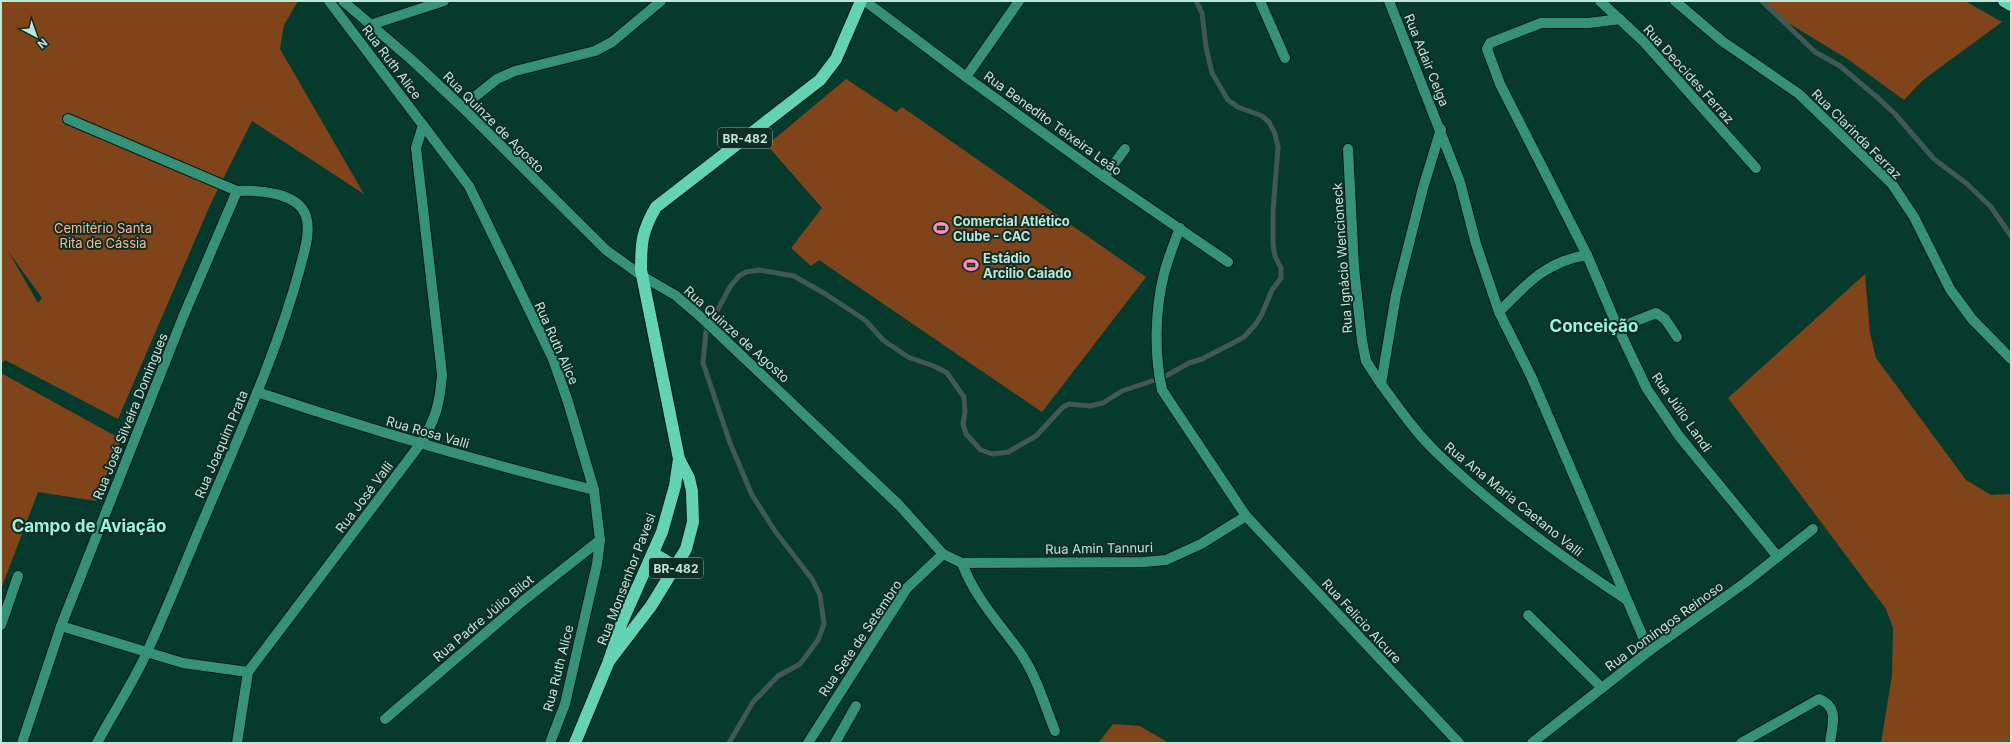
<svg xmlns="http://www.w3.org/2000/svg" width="2012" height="744" viewBox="0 0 2012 744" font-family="Inter,sans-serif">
  <rect width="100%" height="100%" fill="#063a2d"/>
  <!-- green -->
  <g fill="#80441b" fill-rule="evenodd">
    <path d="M 1,1 L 298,1 L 284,25 L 280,49 L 364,194 L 252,121 L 211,203 L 118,419 L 5,360 L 1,364 ZM 8,251 L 42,298 L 38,303 Z"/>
    <path d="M 1759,1 L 1965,1 L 2002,22 L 1923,80 L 1904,100 L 1849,60 L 1770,12 Z"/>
    <path d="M 846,79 L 896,112 L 902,107 L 1146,277 L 1042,412 L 819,260 L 811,266 L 791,248 L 822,208 L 767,145 Z"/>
    <path d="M 1865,274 L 1870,333 L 1876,358 L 1966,480 L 1991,495 L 2011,494 L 2011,743 L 1881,743 L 1892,675 L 1893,628 L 1886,609 L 1728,398 Z"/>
    <path d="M 1,373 L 121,439 L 96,501 L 38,492 L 1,589 Z"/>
    <path d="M 1113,724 L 1140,726 L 1169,743 L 1098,743 Z"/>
  </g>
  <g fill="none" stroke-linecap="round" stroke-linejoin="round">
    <!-- stream -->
    <g stroke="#415858" stroke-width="5">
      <path d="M 1762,1 L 1815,52 L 1840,66 L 1878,98 L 1895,114 L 1934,159 L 1966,183 L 1991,207 L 2011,236"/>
      <path d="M 729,743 L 753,702 L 778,676 L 800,664 L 818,640 L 824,624 L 820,595 L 812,579 L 775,531 L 752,495 L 730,443 L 703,363 L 706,331 L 730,287 L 739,276 L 746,272 L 759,270 L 794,276 L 827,295 L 865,320 L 883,340 L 908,357 L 936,367 L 947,373 L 964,397 L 965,412 L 963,424 L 966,434 L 981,450 L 992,454 L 1008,452 L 1036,436 L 1063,407 L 1069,404 L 1090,406 L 1103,403 L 1122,391 L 1164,377 L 1189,363 L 1202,359 L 1233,343 L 1244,337 L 1255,325 L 1261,316 L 1272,290 L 1281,278 L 1281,268 L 1275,256 L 1273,245 L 1273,212 L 1278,147 L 1275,134 L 1269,122 L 1262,116 L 1238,107 L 1228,100 L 1212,73 L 1206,47 L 1202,13 L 1196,1"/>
    </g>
    <!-- minor casing -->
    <g stroke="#021e17" stroke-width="12">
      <g id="minor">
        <path d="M 329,1 L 469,186 L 553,359 L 568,402 L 594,490 L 600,540 L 597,564 L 565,704 L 550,743"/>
        <path d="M 343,1 L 413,61 L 462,107 L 606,250 L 642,276 L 675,295 L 702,318 L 899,505 L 943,554 L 962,563 L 1143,562 L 1166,560 L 1201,544 L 1246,516"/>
        <path d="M 865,1 L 966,77 L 1104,177 L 1228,262"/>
        <path d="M 1260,1 L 1285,58"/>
        <path d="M 1389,1 L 1460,182 L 1476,244 L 1499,312 L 1531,376 L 1649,651"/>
        <path d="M 1600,1 L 1643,41 L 1756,168"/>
        <path d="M 1675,1 L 1722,41 L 1799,94 L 1892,184 L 1914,217 L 1950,289 L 1972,319 L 2011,359"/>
        <path d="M 1620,19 L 1589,23 L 1541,23 L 1490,43 L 1487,49 L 1500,84 L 1587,255 L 1618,328 L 1647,389 L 1679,436 L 1778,557"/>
        <path d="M 370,25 L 444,1"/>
        <path d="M 966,77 L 1019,1"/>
        <path d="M 462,107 L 497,79 L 515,71 L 595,51 L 612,42 L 661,1"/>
        <path d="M 68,119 L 237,191 C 258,190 298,192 306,216 C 311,232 304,252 300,268 C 277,353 240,433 206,514 C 186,560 168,607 147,652 C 133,683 113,713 97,743"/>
        <path d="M 1441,129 L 1423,188 L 1396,295 L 1381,384 C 1399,408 1415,432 1437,453 C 1494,508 1560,556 1627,600"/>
        <path d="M 1348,149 L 1354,268 L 1362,341 L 1366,361 L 1381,384"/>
        <path d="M 1104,177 L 1125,149"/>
        <path d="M 1180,228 C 1174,243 1168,259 1164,274 C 1155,310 1154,354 1162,390 L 1246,516 L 1459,743"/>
        <path d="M 1499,312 C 1526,284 1547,261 1587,255"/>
        <path d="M 1618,328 L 1656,313 L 1665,319 L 1677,337"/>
        <path d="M 257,392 C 368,429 480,462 594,490"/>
        <path d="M 962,563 C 974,597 1001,625 1022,655 C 1037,678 1045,706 1055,731"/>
        <path d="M 1528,615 L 1602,688"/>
        <path d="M 1,625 L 18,576"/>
        <path d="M 61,626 L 183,663 L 248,672 L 421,443 C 436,419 440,402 442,374 L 416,148 L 423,125"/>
        <path d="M 385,719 L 523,601 L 600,540"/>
        <path d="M 22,743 L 61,626 L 183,317 L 237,191"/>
        <path d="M 237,743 L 248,672"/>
        <path d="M 808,743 L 907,588 L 943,554"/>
        <path d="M 835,743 L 856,706"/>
        <path d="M 1532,743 L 1649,651 L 1746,582 L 1813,529"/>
        <path d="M 1741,743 L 1819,699 C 1840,707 1832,725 1830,743"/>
      </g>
    </g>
    <!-- highway casing -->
    <g stroke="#021e17" stroke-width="14">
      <g id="highway">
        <path d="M 2004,1 L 2011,5"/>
        <path d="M 653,553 L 676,567"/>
        <path d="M 609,661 L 651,606 L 686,549 L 693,522 L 692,491 L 689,478 L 679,459 L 641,270 C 641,242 642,231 656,207 L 820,80 L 836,59 L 861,1"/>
        <path d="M 575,743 L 609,661 L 622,622 L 662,532 L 675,486 L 679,459"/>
      </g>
    </g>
    <!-- minor -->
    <use href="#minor" stroke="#359178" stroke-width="10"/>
    <!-- highway -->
    <use href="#highway" stroke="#63d3b3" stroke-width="12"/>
  </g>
  <!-- icons -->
  <defs>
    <g id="stadium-bare" transform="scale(1.2)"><path d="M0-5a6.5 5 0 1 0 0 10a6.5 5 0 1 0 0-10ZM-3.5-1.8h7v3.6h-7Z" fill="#fc8fc1" stroke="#112d25" stroke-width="2.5" paint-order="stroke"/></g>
  </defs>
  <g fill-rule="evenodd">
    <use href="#stadium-bare" x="941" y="228"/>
    <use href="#stadium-bare" x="971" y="265"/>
  </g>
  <g text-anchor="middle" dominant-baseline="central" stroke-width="4" stroke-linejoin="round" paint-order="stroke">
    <!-- shield labels -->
    <g fill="#112d25" stroke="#8aafa2" stroke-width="1">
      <rect x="718" y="128" width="54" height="20" rx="3"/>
      <rect x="649" y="558" width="54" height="20" rx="3"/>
    </g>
    <g font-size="12" font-weight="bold" fill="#bee7d8">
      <text x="745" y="138">BR-482</text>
      <text x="676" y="568">BR-482</text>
    </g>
    <!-- street labels -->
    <g font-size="13" fill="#bee7d8" stroke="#112d25">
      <text transform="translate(1427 60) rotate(68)">Rua Adair Celga</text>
      <text transform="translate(392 62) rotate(53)">Rua Ruth Alice</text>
      <text transform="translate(1689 74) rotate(48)">Rua Deocides Ferraz</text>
      <text transform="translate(494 122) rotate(45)">Rua Quinze de Agosto</text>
      <text transform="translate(1053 123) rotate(36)">Rua Benedito Teixeira Leão</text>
      <text transform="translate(1857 134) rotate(45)">Rua Clarinda Ferraz</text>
      <text transform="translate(1342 258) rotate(-94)">Rua Ignácio Wencioneck</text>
      <text transform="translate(737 334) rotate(42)">Rua Quinze de Agosto</text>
      <text transform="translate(557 343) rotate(66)">Rua Ruth Alice</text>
      <text transform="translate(1682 412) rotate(55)">Rua Júlio Landi</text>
      <text transform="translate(130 416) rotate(-68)">Rua José Silveira Domingues</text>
      <text transform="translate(428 432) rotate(16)">Rua Rosa Valli</text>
      <text transform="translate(221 444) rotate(-67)">Rua Joaquim Prata</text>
      <text transform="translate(364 497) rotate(-53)">Rua José Valli</text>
      <text transform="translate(1514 499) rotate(39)">Rua Ana Maria Caetano Valli</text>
      <text transform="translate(1099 548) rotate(-1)">Rua Amin Tannuri</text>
      <text transform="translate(626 579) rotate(-69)">Rua Monsenhor Pavesi</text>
      <text transform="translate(483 618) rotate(-40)">Rua Padre Júlio Bilot</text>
      <text transform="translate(1362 621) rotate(47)">Rua Felicio Alcure</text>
      <text transform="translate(1664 626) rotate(-36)">Rua Domingos Reinoso</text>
      <text transform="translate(860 638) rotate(-56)">Rua Sete de Setembro</text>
      <text transform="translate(558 668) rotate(-76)">Rua Ruth Alice</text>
    </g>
    <!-- poi labels -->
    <g font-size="13" font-weight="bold" fill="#bee7d8" stroke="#112d25" text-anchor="start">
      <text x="953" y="221">Comercial Atlético<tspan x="953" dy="15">Clube - CAC</tspan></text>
      <text x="983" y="258">Estádio<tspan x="983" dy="15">Arcilio Caiado</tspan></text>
    </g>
    <!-- park labels -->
    <g font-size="13" fill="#f9b790" stroke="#112d25">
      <text x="103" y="228">Cemitério Santa<tspan x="103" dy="15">Rita de Cássia</tspan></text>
    </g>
    <!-- district labels -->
    <g font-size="17" font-weight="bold" fill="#9bf4d8" stroke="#112d25">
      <text x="1594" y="326">Conceição</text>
      <text x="89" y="526">Campo de Aviação</text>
    </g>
  </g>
  <!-- border -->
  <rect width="2012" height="744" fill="none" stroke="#bee7d8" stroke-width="4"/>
  <!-- north arrow -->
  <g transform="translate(36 36) rotate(139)" stroke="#112d25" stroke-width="3" paint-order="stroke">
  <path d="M0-3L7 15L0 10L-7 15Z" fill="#bee7d8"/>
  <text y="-6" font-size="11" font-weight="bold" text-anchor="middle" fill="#bee7d8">N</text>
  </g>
</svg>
